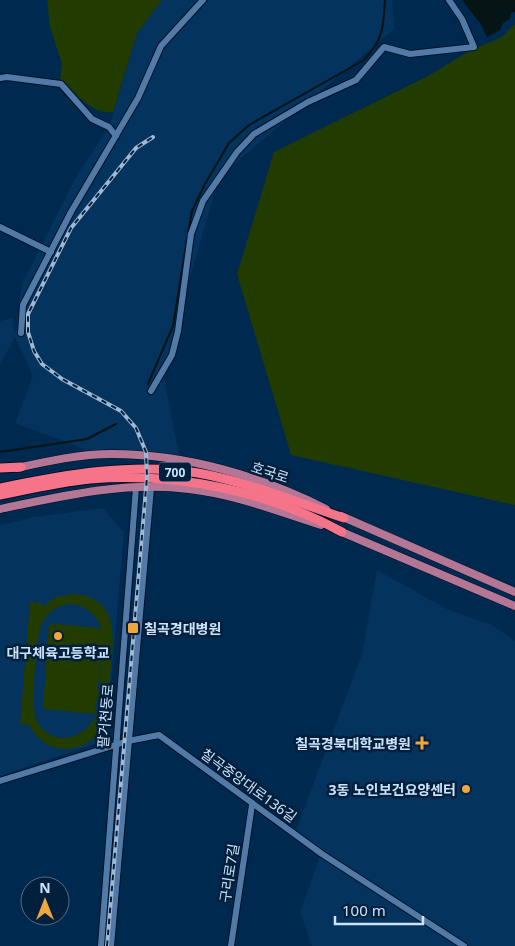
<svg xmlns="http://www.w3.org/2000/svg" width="515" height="946" viewBox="0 0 515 946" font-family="'Noto Sans','Noto Sans KR',sans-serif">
  <rect width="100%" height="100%" fill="#00294f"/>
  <!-- built -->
  <g fill="#04335e">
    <path d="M 162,0 L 392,0 L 394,29 L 219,177 L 163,372 L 180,460 L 90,451 L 15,423 L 33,376 L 15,337 L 0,365 L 0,321 L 13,318 L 15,335 L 22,284 L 76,177 L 109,127 L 137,33 Z"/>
    <path d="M 103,508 L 124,532 L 106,740 L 0,776 L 0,525 L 34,517 Z"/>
    <path d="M 377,570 L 447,609 L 492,625 L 515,641 L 515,946 L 312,946 L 300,912 L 319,859 L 319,854 L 295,833 L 362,654 Z"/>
  </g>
  <!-- green -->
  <g fill="#213b01" fill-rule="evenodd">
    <path d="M 47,0 L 162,0 L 137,33 L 113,112 C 92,115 74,92 60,79 L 62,64 L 50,27 Z"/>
    <path d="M 515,24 L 515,505 L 291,455 L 237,274 L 274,152 L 428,76 L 469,51 L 502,37 Z"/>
    <path d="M 73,594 C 123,597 113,644 110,678 C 109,693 110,711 104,724 C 88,757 45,757 29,725 L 20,724 L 30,602 L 42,603 L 42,607 L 55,597 ZM 69,604 C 86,604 100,617 103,634 L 100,628 L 49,623 L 43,709 L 95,714 L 102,645 L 97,713 C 87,740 49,749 36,719 C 31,707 36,635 42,623 C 48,612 56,606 69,604 Z"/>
  </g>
  <!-- water -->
  <path fill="#051414" d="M 462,0 L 515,0 L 515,12 L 511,13 L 510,19 L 503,23 L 500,30 L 487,37 L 482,26 Z"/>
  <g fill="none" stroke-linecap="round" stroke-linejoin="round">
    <!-- stream -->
    <g stroke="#051414" stroke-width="2">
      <path d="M 188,233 L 192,211 L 205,184 L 229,143 L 249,125 L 364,60 C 384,38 383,28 385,0"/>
      <path d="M 148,384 L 173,326 L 187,240"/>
      <path d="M 0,452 L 87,439 L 116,424"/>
    </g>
    <!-- minor casing -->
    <g stroke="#011126" stroke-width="8">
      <g id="minor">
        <path d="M 0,78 L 7,77 L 61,84 L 92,119 L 109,127 L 116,136"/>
        <path d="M 0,227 L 51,252"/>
        <path d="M 21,333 L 23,305 L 71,212 L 138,98 L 161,46 L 203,0"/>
        <path d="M 151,391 L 172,355 L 178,331 L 191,234 L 203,201 L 237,152 L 254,134 L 308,102 L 356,80 L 384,47 L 410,54 L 474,47 L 462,19 L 449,0"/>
        <path d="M 0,781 L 128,741 L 159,735 L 322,854 L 464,946"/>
        <path d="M 101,946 L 136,487"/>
        <path d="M 111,946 L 151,488"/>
        <path d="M 231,946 L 252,805"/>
      </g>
    </g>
    <!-- major casing -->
    <g stroke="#011126" stroke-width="9">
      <g id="major">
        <path d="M 17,468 C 48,461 80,454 112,454 C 185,454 261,476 326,509"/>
        <path d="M 0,509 C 62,496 125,481 189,489 C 234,494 277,511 321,525"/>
        <path d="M 341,516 L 515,592"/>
        <path d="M 337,530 L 515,606"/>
      </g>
    </g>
    <!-- highway casing -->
    <g stroke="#011126" stroke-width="11">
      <g id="highway">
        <path d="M 0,468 L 21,467"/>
        <path d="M 0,488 C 63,475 133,462 198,473 C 248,482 296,502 344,518"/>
        <path d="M 0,495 C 30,489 60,482 90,479 C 176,472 267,491 342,532"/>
      </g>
    </g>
    <!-- minor -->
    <use href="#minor" stroke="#527aa7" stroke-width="6"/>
    <!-- major -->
    <use href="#major" stroke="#b47695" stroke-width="8"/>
    <!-- highway -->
    <use href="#highway" stroke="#f57489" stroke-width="9"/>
    <!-- rail casing -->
    <g stroke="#9fb9d5" stroke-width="4">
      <path id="rail" d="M 107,946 L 147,477 L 146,452 L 136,428 L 121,411 L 62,379 L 42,364 L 34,351 L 28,332 L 28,314 L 71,228 L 136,148 L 153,137"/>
    </g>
    <!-- rail -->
    <use href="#rail" stroke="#021f3c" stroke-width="2" stroke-dasharray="5.5" stroke-linecap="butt"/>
  </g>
  <!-- markers -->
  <g fill="#f0a63e" stroke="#021f3c" stroke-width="2">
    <rect x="127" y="622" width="12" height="12" rx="2.5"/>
    <circle cx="58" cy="636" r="5"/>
    <path d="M419.5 735.5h5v5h5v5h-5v5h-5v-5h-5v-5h5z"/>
    <circle cx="466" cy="789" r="5"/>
  </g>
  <g text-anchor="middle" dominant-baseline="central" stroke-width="5" stroke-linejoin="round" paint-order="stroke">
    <!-- shield labels -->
    <rect fill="#021f3c" stroke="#90a8c2" stroke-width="1" x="159" y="462.5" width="32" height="19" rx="4"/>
    <g font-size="12" font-weight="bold" fill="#cde3fb">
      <text x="175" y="472">700</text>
    </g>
    <!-- street labels -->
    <g font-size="14" fill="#cde3fb" stroke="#021f3c">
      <text transform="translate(270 472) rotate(18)">호국로</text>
      <text transform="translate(105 716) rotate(-85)">팔거천동로</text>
      <text transform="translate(249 785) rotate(36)">칠곡중앙대로136길</text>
      <text transform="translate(229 873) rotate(-81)">구리로7길</text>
    </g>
    <!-- poi labels -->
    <g font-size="14" font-weight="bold" fill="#cde3fb" stroke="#021f3c" text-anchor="end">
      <text x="144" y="628" text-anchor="start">칠곡경대병원</text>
      <text x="58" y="652" text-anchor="middle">대구체육고등학교</text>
      <text x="411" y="743">칠곡경북대학교병원</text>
      <text x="456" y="789">3동 노인보건요양센터</text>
    </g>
  </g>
  <!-- north arrow -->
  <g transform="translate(45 901)"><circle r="24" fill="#021f3c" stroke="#536d88"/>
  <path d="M0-4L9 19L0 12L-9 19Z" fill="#f0a63e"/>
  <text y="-8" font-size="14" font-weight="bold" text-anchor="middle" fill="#cde3fb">N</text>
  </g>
  <!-- scale -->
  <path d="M335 916v8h88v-8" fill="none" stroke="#cde3fb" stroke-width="2.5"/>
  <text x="342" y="916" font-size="15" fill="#cde3fb" stroke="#021f3c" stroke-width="4" paint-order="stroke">100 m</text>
</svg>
